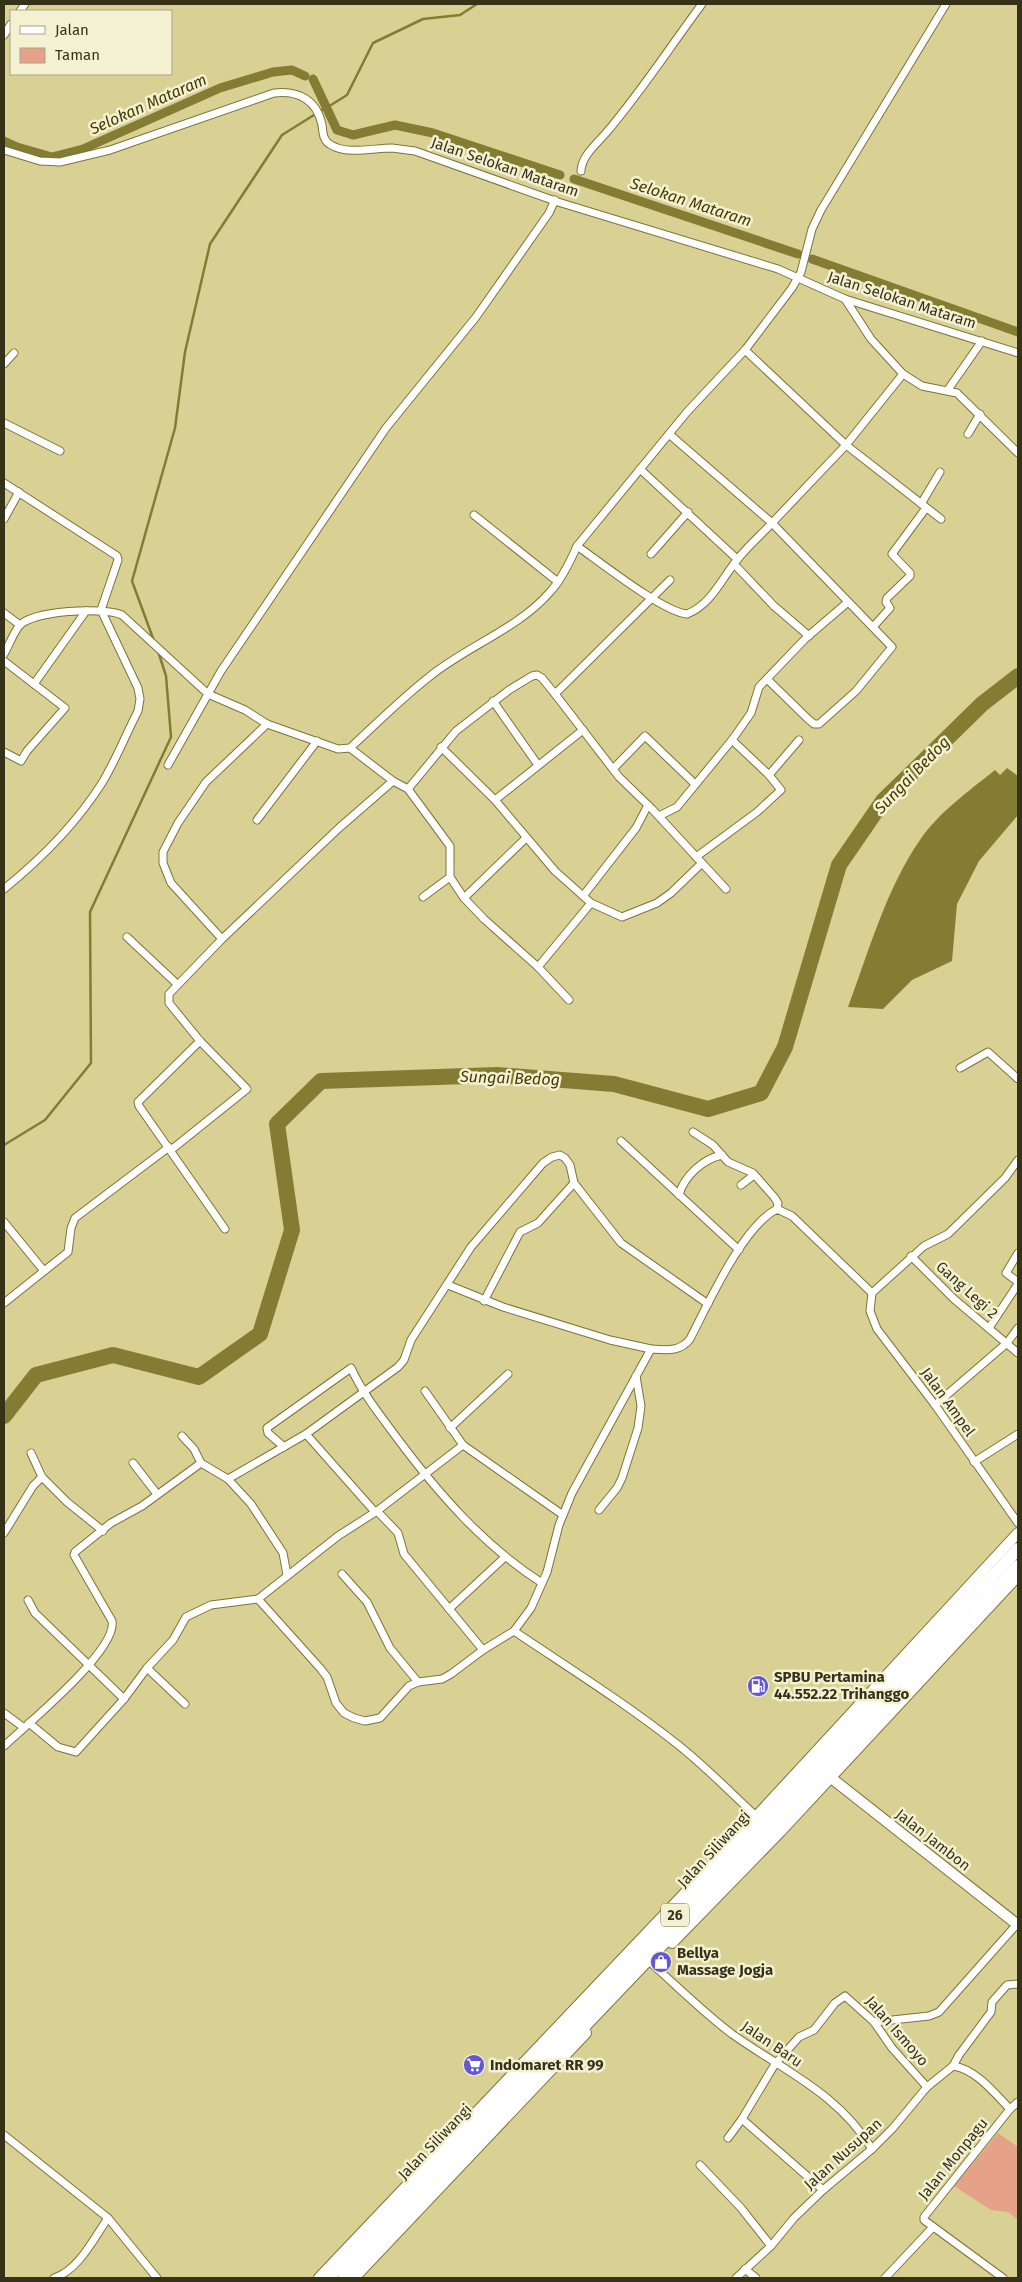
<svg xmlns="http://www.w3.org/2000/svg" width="1022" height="2282" viewBox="0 0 1022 2282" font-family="'Fira Sans',sans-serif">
  <rect width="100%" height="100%" fill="#d8d193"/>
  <!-- green -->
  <path fill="#e5a288" d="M 998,2133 L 1018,2147 L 1018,2220 L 1008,2212 L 991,2210 L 954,2186 Z"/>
  <!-- water -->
  <path fill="#857c33" d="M 1007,768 L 1018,776 L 1018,815 L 979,861 L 957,904 L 952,961 L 912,980 L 883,1009 L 848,1007 C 869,951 886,889 920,840 C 939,812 969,791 995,770 L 1000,775 Z"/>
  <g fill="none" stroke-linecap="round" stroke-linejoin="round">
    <!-- stream -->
    <g stroke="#857c33" stroke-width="2.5">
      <path d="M 331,105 L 347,95 L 373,43 L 423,19 L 460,15 L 477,4"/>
      <path d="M 322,110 L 323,109"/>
      <path d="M 154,641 L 132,581 L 175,428 L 185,352 L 210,244 L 282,135 L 314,115"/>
      <path d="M 4,1145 L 45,1120 L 91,1063 L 90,912 L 171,737 L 166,676 L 158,651"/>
    </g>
    <!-- canal -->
    <g stroke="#857c33" stroke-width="9">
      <path d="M 313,79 L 337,130 L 353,135 L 395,125 L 433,133 L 560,175"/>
      <path d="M 4,141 L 17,147 L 52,157 L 83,149 L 220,88 L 273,72 L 292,70 L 305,76"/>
      <path d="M 574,179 L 798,254"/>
      <path d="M 812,259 L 1018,332"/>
    </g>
    <!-- river -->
    <path stroke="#857c33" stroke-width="16" d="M 4,1416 L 36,1375 L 113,1355 L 199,1377 L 260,1334 L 292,1230 L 277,1124 L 321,1081 L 497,1075 L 614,1084 L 708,1109 L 761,1093 L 785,1047 L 839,865 L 883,801 L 982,704 L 1018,676"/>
    <!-- street casing -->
    <g stroke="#7c7438" stroke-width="9">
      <g id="street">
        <path d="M 20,11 L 25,4"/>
        <path d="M 4,35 L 11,24"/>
        <path d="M 4,150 L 40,161 L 60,162 L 110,150 L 274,93 C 298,90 317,100 322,125 C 323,133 323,141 331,145 C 347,155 374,148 392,148 C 400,149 407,150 415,151 L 558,202 L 778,269 L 845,299 L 1018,353"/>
        <path d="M 581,171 C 581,157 597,143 606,133 C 641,92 670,47 702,4"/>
        <path d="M 845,299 L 871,339 L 903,374"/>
        <path d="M 745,350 L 846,445 L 903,374 L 922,386 L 957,393 L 1018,453"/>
        <path d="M 4,364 L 14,353"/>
        <path d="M 947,391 L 982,341"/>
        <path d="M 4,423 L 60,451"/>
        <path d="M 968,434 L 980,414"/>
        <path d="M 640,469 L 737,559"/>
        <path d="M 4,483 L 117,556 L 118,560 L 101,610 L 138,688 L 140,699 L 138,711 C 126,734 116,760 102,783 C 76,824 41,859 4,889"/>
        <path d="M 921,504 L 940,472"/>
        <path d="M 474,515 L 558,582"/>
        <path d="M 4,519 L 19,492"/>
        <path d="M 577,546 C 600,562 663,612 687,614 C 711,605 722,578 737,560 C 747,547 761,535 772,523 L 669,434"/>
        <path d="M 651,554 L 688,512"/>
        <path d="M 734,564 L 774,606 L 809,636"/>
        <path d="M 4,613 L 20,625"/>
        <path d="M 873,627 L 890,608 L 886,602 L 887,598 L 910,576 L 910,573 L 892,554 L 926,508"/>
        <path d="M 4,654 C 9,645 13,634 19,626 C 33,610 103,607 122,615 L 208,694 L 245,710 L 267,724 L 338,749 L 350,748 C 376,724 401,699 429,677 C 467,646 518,629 550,592 C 562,579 570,562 577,546 L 687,412 L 745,350 L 792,288 L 801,272 L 812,229 L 821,210 L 946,4"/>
        <path d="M 4,661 L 65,708 L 27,751 L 21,761 L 4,752"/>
        <path d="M 767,679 L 808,719 L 814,724 L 819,724 L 856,691 L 892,647 L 772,523 L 846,445 L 941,519"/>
        <path d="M 34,684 L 86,611"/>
        <path d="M 555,694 L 619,777 L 652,809 L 726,889"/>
        <path d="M 493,701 L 538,765"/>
        <path d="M 441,747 L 495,800 L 583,730"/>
        <path d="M 168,765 L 221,671 L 386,428 L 476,317 L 549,213 L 555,200"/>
        <path d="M 613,769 L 645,736 L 695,784"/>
        <path d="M 769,775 L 799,740"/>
        <path d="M 393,781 L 408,789 L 450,846 L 450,877 L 464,898 L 484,919 L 538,967 L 569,1000"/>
        <path d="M 408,789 L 456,731 L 509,690 L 532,676 L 537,675 L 542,678 L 555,694 L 670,580"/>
        <path d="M 495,800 L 555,871 L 591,903 L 622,917 L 657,903 L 671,893 L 701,864"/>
        <path d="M 659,816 L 677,807 L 732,740 L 751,713 L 759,687 L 806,638 L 848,602"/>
        <path d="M 257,820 L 317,741"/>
        <path d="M 696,857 L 757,812 L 781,790 L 769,775 L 732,740"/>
        <path d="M 583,896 L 636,828 L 648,805"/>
        <path d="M 423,897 L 450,877"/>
        <path d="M 464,898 L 526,838"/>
        <path d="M 127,937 L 177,984"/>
        <path d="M 222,939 L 171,883 L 163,863 L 163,852 L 178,823 L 206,782 L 267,724"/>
        <path d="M 538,967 L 591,903"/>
        <path d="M 960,1068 L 988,1052 L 1018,1079"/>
        <path d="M 693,1132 L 713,1145 L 728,1162 L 753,1173 L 774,1197 L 778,1203 L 777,1209"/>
        <path d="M 621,1141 L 739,1250"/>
        <path d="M 171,1150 L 247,1089 L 200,1041"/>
        <path d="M 741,1185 L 754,1175"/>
        <path d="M 679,1195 C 684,1176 703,1159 722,1155"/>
        <path d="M 4,1222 L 44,1271"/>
        <path d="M 225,1229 L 139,1106 L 138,1102 L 200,1041 L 169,1003 L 169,994 L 222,939 L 339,828 L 393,781 L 350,748"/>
        <path d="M 1018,1253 L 1006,1273 L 1018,1282"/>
        <path d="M 911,1256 L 954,1299 L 1018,1353"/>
        <path d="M 448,1285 L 503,1307 L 610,1340 L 651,1349"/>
        <path d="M 872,1293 L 870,1311 L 877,1329 L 935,1405 L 1018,1523"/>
        <path d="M 872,1293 L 924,1246 L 948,1234 L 1005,1178 L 1018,1160"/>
        <path d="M 484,1301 L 520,1232 L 538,1223 L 574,1183"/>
        <path d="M 4,1303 L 68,1252 L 71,1228 L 75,1218 L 169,1147"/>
        <path d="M 989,1328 L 1018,1284"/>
        <path d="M 425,1391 L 463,1445"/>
        <path d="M 935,1405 L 1007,1343 L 1018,1328"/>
        <path d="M 450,1428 L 508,1374"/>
        <path d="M 306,1434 L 375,1512"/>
        <path d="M 182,1436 L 194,1449 L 201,1463"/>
        <path d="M 284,1447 L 268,1433 L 267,1428 L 351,1368 C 363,1394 380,1415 397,1438 C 438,1493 484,1546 542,1583"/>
        <path d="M 31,1453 L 42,1477 L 67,1502 L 103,1531"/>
        <path d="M 974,1462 L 1018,1434"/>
        <path d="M 133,1463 L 157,1494"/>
        <path d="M 228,1479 L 306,1434 L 398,1367 L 404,1360 L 411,1340 L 471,1247 L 543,1163 L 552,1157 L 560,1155 L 565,1158 L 570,1165 L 574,1183 L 621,1243 L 708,1304"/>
        <path d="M 599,1510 L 617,1488 L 622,1478 L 638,1428 L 641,1406 L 636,1376"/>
        <path d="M 377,1511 L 398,1533 L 404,1554 L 483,1650"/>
        <path d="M 4,1533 L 33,1486 L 42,1477"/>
        <path d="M 342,1574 L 367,1602 L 390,1648 L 418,1682"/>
        <path d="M 258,1599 L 320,1668 L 327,1677 L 336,1703 L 344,1713 L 354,1718 L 365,1721 L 380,1718 L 409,1686 L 418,1682 L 442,1679 L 451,1674 L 483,1650 L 514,1631 L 531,1608 L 547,1572 L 559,1525 L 572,1493 L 651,1349 C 667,1350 680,1352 690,1339 C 708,1304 743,1226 777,1209 L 792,1216 L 872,1293"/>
        <path d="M 28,1600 L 35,1613 L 124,1699 L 147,1668 L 173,1640 L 186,1617 L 211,1605 L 258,1599 L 338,1536 L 377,1511 L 463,1445 L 563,1515"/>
        <path d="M 449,1609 L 505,1557"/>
        <path d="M 514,1631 C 569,1668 625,1703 677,1744 C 705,1766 730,1792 756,1816"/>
        <path d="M 147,1668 L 185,1704"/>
        <path d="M 4,1713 L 23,1727"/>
        <path d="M 29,1723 L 58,1747 L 76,1752 L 124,1699"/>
        <path d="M 4,1746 C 26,1725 118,1650 112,1621 L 74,1555 L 75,1552 L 111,1523 L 142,1506 L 201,1463 L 228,1479 L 251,1504 L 283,1553 L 287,1575"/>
        <path d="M 652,1964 C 678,1987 704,2013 732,2034 C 784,2071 838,2093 872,2149"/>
        <path d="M 874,2022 L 929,2016 L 939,2012 L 1017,1924"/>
        <path d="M 953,2066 L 959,2055 L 991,2012 L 992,2002 L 1007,1985 L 1018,1984"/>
        <path d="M 4,2135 L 108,2218 L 157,2278"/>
        <path d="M 728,2138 L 742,2119"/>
        <path d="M 700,2165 L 741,2208 L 771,2246"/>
        <path d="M 823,2190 L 742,2119 L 775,2064 L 799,2037 L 814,2030 L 835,2003 L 845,1996 L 874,2022 L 892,2048 L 927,2087"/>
        <path d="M 745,2269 L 756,2278"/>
        <path d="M 54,2278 C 79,2270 94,2238 108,2218"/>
        <path d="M 736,2278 L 771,2246 L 794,2218 L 823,2190 L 872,2149 L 893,2128 L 927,2087 L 953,2066 C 976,2069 995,2094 1010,2109 L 1018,2102"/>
        <path d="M 885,2278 L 933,2227"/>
        <path d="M 1003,2278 L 924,2220 L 924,2217 L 1010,2109"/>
      </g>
    </g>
    <!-- secondary casing -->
    <g stroke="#7c7438" stroke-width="12">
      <g id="secondary">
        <path d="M 830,1777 L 1018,1925"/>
        <path d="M 672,1943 L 781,1831 L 1018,1576"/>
        <path d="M 319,2278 L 704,1873 L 1018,1533"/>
        <path d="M 354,2278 L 586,2033"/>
      </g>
    </g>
    <!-- highway casing -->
    <g stroke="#7c7438" stroke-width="14">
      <g id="highway">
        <path d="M 328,2278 L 710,1879 L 1018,1549"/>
        <path d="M 344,2278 L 775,1826 L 1018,1566"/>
      </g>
    </g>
    <!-- street -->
    <use href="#street" stroke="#fff" stroke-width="7"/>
    <!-- secondary -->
    <use href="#secondary" stroke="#fff" stroke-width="10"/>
    <!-- highway -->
    <use href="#highway" stroke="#fff" stroke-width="12"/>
  </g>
  <!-- icons -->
  <defs>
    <g id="fuel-disc" transform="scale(1.125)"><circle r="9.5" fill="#6258d1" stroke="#f4f0d2"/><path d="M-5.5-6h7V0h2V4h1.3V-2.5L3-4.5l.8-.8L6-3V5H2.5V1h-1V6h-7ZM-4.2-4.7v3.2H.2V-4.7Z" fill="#fff"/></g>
    <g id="shop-disc" transform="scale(1.125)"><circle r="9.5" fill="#6258d1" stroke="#f4f0d2"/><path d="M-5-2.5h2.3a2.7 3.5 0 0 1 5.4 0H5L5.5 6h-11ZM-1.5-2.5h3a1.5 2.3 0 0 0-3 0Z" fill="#fff"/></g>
    <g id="supermarket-disc" transform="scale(1.125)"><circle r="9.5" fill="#6258d1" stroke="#f4f0d2"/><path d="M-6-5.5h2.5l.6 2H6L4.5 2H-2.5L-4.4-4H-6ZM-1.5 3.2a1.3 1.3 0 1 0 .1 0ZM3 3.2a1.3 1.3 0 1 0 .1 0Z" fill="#fff"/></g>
  </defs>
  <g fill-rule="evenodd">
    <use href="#fuel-disc" x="758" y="1686"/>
    <use href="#shop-disc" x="661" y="1962"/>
    <use href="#supermarket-disc" x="474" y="2065"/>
  </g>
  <g text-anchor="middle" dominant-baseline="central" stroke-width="5" stroke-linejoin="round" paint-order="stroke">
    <!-- shield labels -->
    <rect fill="#f4f0d2" stroke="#6f6b50" stroke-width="1" x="661" y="1903.5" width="28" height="23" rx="4"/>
    <g font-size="14" font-weight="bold" fill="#363219">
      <text x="675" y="1915">26</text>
    </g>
    <!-- street labels -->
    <g font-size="15" fill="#363219" stroke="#f4f0d2">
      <text transform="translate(505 167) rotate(19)">Jalan Selokan Mataram</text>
      <text transform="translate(902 300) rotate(18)">Jalan Selokan Mataram</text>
      <text transform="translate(967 1290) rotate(42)">Gang Legi 2</text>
      <text transform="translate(948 1402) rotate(54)">Jalan Ampel</text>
      <text transform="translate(933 1840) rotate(38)">Jalan Jambon</text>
      <text transform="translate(714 1849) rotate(-47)">Jalan Siliwangi</text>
      <text transform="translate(897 2031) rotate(49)">Jalan Ismoyo</text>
      <text transform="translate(772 2044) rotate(34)">Jalan Baru</text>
      <text transform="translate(435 2142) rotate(-46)">Jalan Siliwangi</text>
      <text transform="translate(843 2154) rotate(-42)">Jalan Nusupan</text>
      <text transform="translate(953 2159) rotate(-51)">Jalan Monpagu</text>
    </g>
    <!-- poi labels -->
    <g font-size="15" font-weight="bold" fill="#363219" stroke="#f4f0d2" text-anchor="start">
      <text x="774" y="1677">SPBU Pertamina<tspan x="774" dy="17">44.552.22 Trihanggo</tspan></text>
      <text x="677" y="1953">Bellya<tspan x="677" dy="17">Massage Jogja</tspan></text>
      <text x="490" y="2065">Indomaret RR 99</text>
    </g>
    <!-- water labels -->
    <g font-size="16" font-style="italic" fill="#443d00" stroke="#f4f0d2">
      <text transform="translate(148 104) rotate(-24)">Selokan Mataram</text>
      <text transform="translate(691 202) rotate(18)">Selokan Mataram</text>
      <text transform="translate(912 775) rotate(-46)">Sungai Bedog</text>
      <text transform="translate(510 1078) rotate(2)">Sungai Bedog</text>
    </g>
  </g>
  <!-- border -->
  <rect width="1022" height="2282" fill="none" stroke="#363219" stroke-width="10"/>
  <!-- legend -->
  <rect x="10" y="10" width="162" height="65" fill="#f4f0d2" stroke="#a8a488"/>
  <rect x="20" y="26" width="25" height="8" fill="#ffffff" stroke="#a8a488"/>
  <text x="55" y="35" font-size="15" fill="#363219">Jalan</text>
  <rect x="20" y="48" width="25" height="15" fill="#e5a288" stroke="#a8a488"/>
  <text x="55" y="60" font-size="15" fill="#363219">Taman</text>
</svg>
